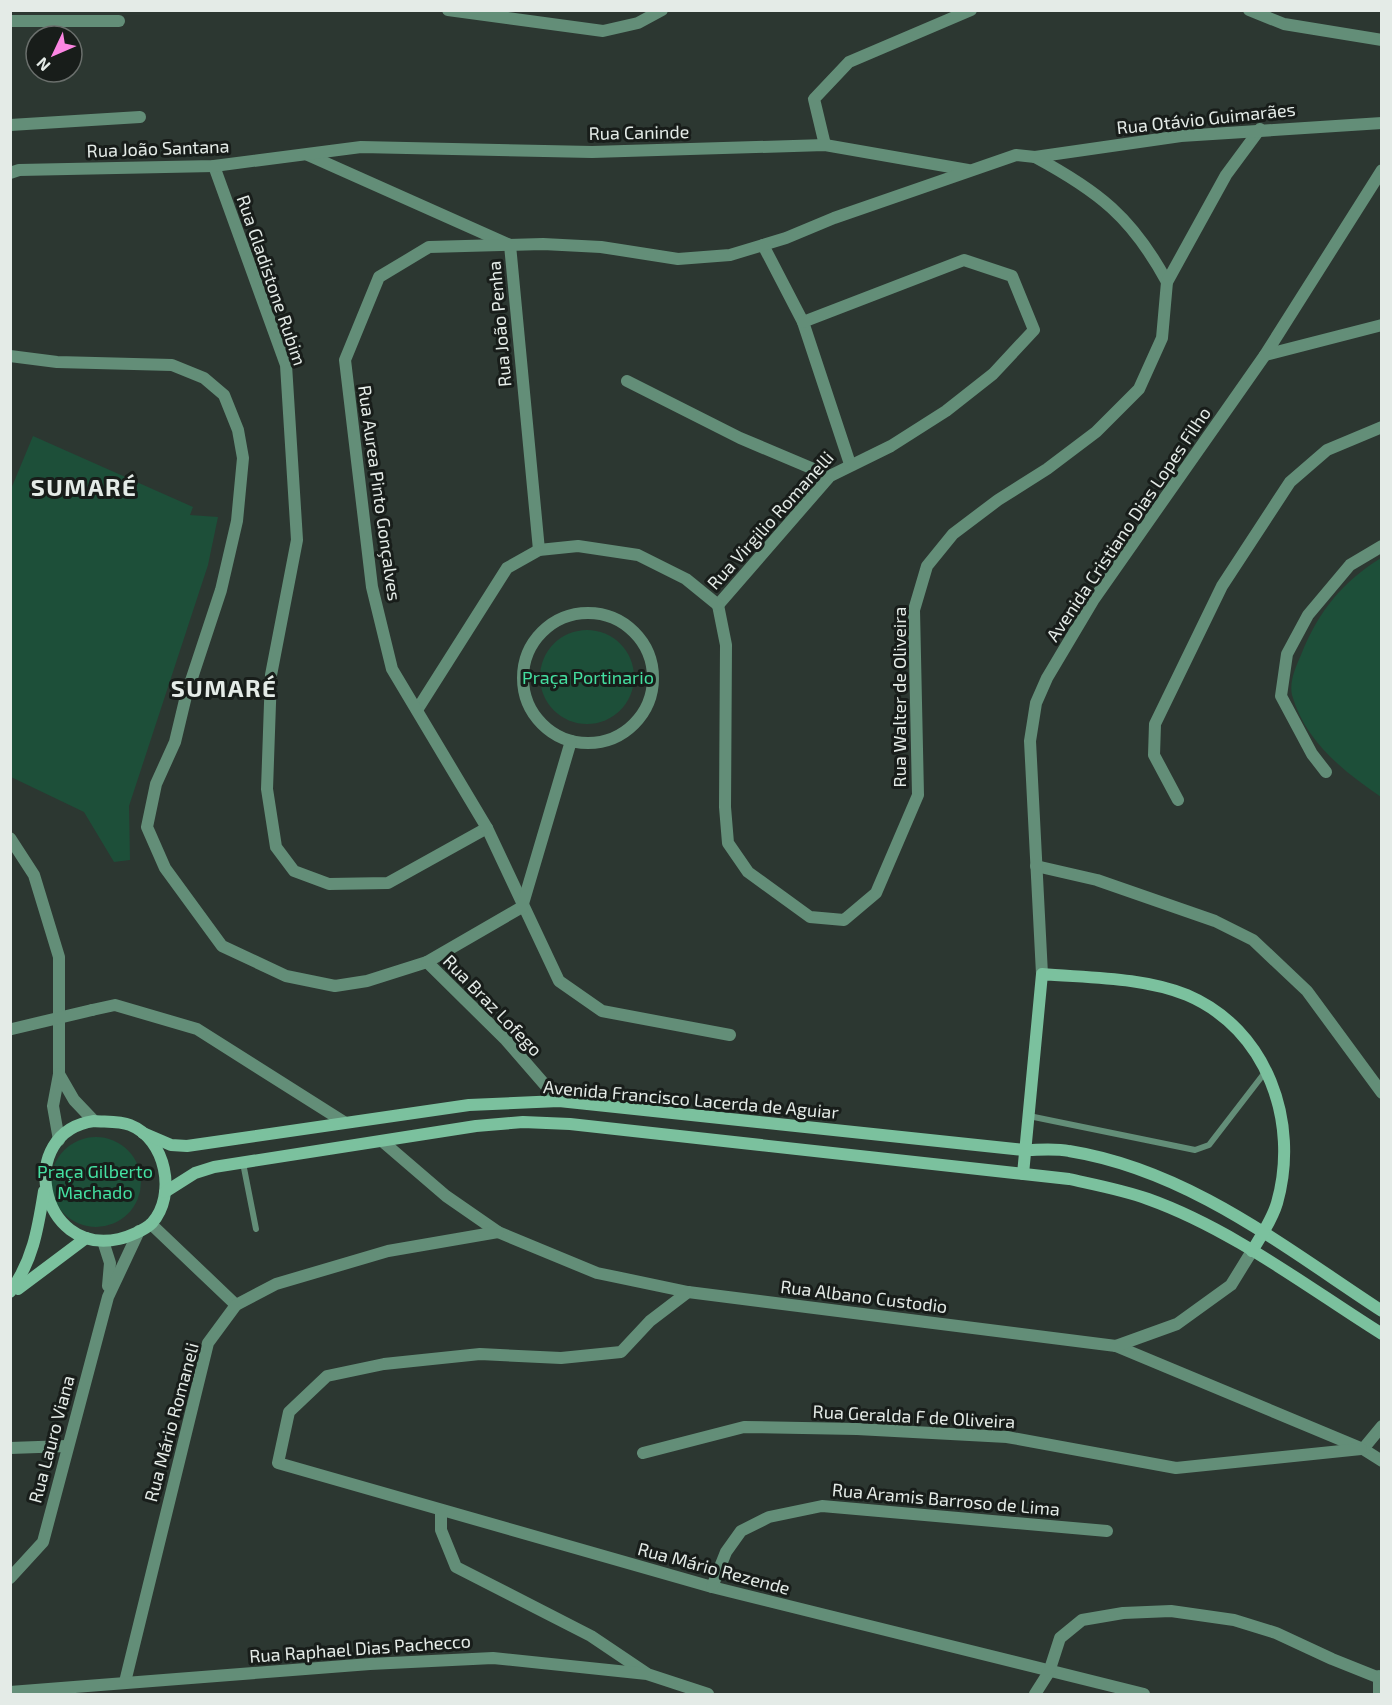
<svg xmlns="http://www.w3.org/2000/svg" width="1392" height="1705" viewBox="0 0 1392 1705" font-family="'Exo 2',sans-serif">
  <rect width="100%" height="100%" fill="#2c3731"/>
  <!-- green -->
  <g fill="#1d4f39">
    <path d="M 33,436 L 193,507 L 190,515 L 218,517 L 208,565 L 129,806 L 130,860 L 114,862 L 84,812 L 11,777 L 11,489 Z"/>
    <path d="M 1381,558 L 1381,797 C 1343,771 1305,741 1292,695 C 1289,682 1296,666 1301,655 C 1318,612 1342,582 1381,558 Z"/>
    <circle cx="587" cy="677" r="47"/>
    <circle cx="96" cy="1182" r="45"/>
  </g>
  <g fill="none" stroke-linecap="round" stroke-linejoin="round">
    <!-- lane -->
    <g stroke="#638e78" stroke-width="6">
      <path d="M 1029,1116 L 1195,1150 L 1209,1145 L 1266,1071"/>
      <path d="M 243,1163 L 256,1229"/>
    </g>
    <!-- street -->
    <g stroke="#638e78" stroke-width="12">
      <path d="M 448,10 L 603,31 L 638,23 L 662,10"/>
      <path d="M 1249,10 L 1284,24 L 1382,40"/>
      <path d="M 10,21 L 119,21"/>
      <path d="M 10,125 L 140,117"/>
      <path d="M 825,145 L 814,99 L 849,62 L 971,10"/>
      <path d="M 308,155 L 510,245 L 539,550"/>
      <path d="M 1035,157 C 1098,191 1132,217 1167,282"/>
      <path d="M 214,166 L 286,365 L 297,540 L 271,675 L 267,789 L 276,847 L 294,871 L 329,884 L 388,883 L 487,828"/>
      <path d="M 10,173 L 19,170 L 214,166 L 361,147 L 592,152 L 825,145 L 968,170"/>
      <path d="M 763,245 L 803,322 L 850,464"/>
      <path d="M 1265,355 L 1382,325"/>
      <path d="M 10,356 L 57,362 L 172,365 L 204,378 L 224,395 L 238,430 L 243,458 L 237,521 L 221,590 L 186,696 L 175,742 L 156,784 L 147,827 L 165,868 L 222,946 L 286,976 L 335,986 L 367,981 L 427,962"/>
      <path d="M 627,381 L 740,438 L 830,476"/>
      <path d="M 718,605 L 726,645 L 725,807 L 728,843 L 748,872 L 810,917 L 844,920 L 876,893 L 918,795 L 914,610 L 927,566 L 953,534 L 998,500 L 1047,469 L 1096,432 L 1139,389 L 1162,338 L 1167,282 L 1226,175 L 1260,129"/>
      <path d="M 718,605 L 830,476 L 891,446 L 946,411 L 993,374 L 1034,330 L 1012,276 L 964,260 L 803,322"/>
      <circle cx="588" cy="678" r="65"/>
      <path d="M 417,710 L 507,568 L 539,550 L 578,546 L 638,555 L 686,579 L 718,605"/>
      <path d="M 1326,772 L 1312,754 L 1281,696 L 1287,654 L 1308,615 L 1350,565 L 1382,546"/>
      <path d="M 1178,800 L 1154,755 L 1155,724 L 1222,586 L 1290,482 L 1327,450 L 1382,427"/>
      <path d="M 10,838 L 34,875 L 59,957 L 59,1074 L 53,1106 L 59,1140"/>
      <path d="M 1036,866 L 1097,880 L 1215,921 L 1253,940 L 1307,991 L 1382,1093"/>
      <path d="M 1042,974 L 1030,741 L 1036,703 L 1047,678 L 1094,599 L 1265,355 L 1382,170"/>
      <path d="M 92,1010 L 115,1005 L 197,1029 L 344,1122"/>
      <path d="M 730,1035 L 602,1011 L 559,981 L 487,828 L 392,669 L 372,587 L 345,360 L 379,277 L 429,247 L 543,244 L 601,247 L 678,259 L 730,255 L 786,238 L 834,218 L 1016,155 L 1035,157 L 1181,136 L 1382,123"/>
      <path d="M 59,1074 L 74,1100 L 94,1121"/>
      <path d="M 559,1101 L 506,1040 L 427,962 L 522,907 L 571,741"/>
      <path d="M 382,1141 L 446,1196 L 498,1232 L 597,1273 L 688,1292 L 1116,1346 L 1363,1449 L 1382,1461"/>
      <path d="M 151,1224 L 236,1305"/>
      <path d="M 103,1241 L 110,1263 L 108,1286"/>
      <path d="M 688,1292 L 650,1321 L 621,1352 L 561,1358 L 480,1354 L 384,1364 L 327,1376 L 289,1412 L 278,1463 L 712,1587 L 1144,1694"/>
      <path d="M 1116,1346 L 1177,1324 L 1231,1285 L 1252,1251"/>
      <path d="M 10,1448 L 67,1446"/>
      <path d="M 1363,1449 L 1382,1426"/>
      <path d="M 643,1453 L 744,1427 L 857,1429 L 1007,1437 L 1176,1468 L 1361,1449"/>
      <path d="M 441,1510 L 441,1530 L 456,1567 L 591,1636 L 646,1673"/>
      <path d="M 10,1578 L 43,1542 L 108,1297 L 139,1231"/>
      <path d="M 712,1587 L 726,1552 L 741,1531 L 769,1517 L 822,1506 L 1107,1531"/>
      <path d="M 1379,1676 L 1379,1694"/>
      <path d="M 125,1682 L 208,1343 L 236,1305 L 276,1284 L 388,1251 L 498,1232"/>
      <path d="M 10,1692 L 370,1664 L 493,1658 L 647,1674 L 708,1694"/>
      <path d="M 1035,1694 L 1049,1672 L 1060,1638 L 1082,1620 L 1123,1613 L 1171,1611 L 1234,1620 L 1276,1633 L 1332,1659 L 1382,1679"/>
    </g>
    <!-- secondary -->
    <g stroke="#7bc19e" stroke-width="12">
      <path d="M 94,1121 C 105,1122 120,1121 130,1125 C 166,1139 177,1195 152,1223 C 145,1230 128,1237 119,1239 C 39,1257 15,1132 94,1121 Z"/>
      <path d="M 143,1133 L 171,1145 L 187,1146 L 469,1105 L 559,1101 L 1024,1150 C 1038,1150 1055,1148 1069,1151 C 1188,1170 1284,1247 1382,1311"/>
      <path d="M 1023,1174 L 1042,974 C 1089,978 1142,977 1187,995 C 1267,1029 1300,1122 1277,1203 C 1272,1220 1261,1236 1252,1251"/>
      <path d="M 165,1192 L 195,1173 L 214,1167 L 476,1126 L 523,1122 L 570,1124 L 1069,1179 C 1096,1185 1123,1190 1148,1199 C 1232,1229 1307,1287 1382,1334"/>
      <path d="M 18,1289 L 86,1238"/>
      <path d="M 10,1292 C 33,1261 38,1228 44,1191"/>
    </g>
    <!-- street-bridge -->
    <path stroke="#638e78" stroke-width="12" d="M 12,1029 L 92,1010"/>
  </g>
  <g text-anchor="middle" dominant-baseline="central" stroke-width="6" stroke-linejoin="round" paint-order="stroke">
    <!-- street labels -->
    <g font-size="18" fill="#e4ebe7" stroke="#181d1a">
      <text transform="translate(1206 118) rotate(-6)">Rua Otávio Guimarães</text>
      <text transform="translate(639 132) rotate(-1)">Rua Caninde</text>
      <text transform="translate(158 148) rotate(-2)">Rua João Santana</text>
      <text transform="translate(272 280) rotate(71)">Rua Gladistone Rubim</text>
      <text transform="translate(499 324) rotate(-95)">Rua João Penha</text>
      <text transform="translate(380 493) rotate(82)">Rua Aurea Pinto Gonçalves</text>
      <text transform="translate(770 520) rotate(-48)">Rua Virgilio Romanelli</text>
      <text transform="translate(1128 524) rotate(-56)">Avenida Cristiano Dias Lopes Filho</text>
      <text transform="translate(899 697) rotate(-90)">Rua Walter de Oliveira</text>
      <text transform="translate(493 1005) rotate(46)">Rua Braz Lofego</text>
      <text transform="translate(691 1099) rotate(5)">Avenida Francisco Lacerda de Aguiar</text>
      <text transform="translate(864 1296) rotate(7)">Rua Albano Custodio</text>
      <text transform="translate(914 1416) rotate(3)">Rua Geralda F de Oliveira</text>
      <text transform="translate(171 1422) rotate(-75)">Rua Mário Romaneli</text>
      <text transform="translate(51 1439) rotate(-75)">Rua Lauro Viana</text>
      <text transform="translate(946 1499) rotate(5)">Rua Aramis Barroso de Lima</text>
      <text transform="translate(714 1568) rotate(15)">Rua Mário Rezende</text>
      <text transform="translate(360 1648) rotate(-4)">Rua Raphael Dias Pachecco</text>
    </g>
    <!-- park labels -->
    <g font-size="18" fill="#44e0a1" stroke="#181d1a">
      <text x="588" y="677">Praça Portinario</text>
      <text x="95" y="1171">Praça Gilberto<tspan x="95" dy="21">Machado</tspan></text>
    </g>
    <!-- district labels -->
    <g font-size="24" font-weight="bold" letter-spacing="1.5" fill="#e4ebe7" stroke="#181d1a">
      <text x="84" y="486">SUMARÉ</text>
      <text x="224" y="687">SUMARÉ</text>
    </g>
  </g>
  <!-- border -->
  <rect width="1392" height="1705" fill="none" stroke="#e4ebe7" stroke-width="24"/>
  <!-- north arrow -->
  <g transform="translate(54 54) rotate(226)"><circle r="28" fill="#181d1a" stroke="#6a6f6c" stroke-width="1.5"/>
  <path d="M0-4.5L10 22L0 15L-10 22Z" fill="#fc86e3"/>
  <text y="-9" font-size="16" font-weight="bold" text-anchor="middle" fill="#e4ebe7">N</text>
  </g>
</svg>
